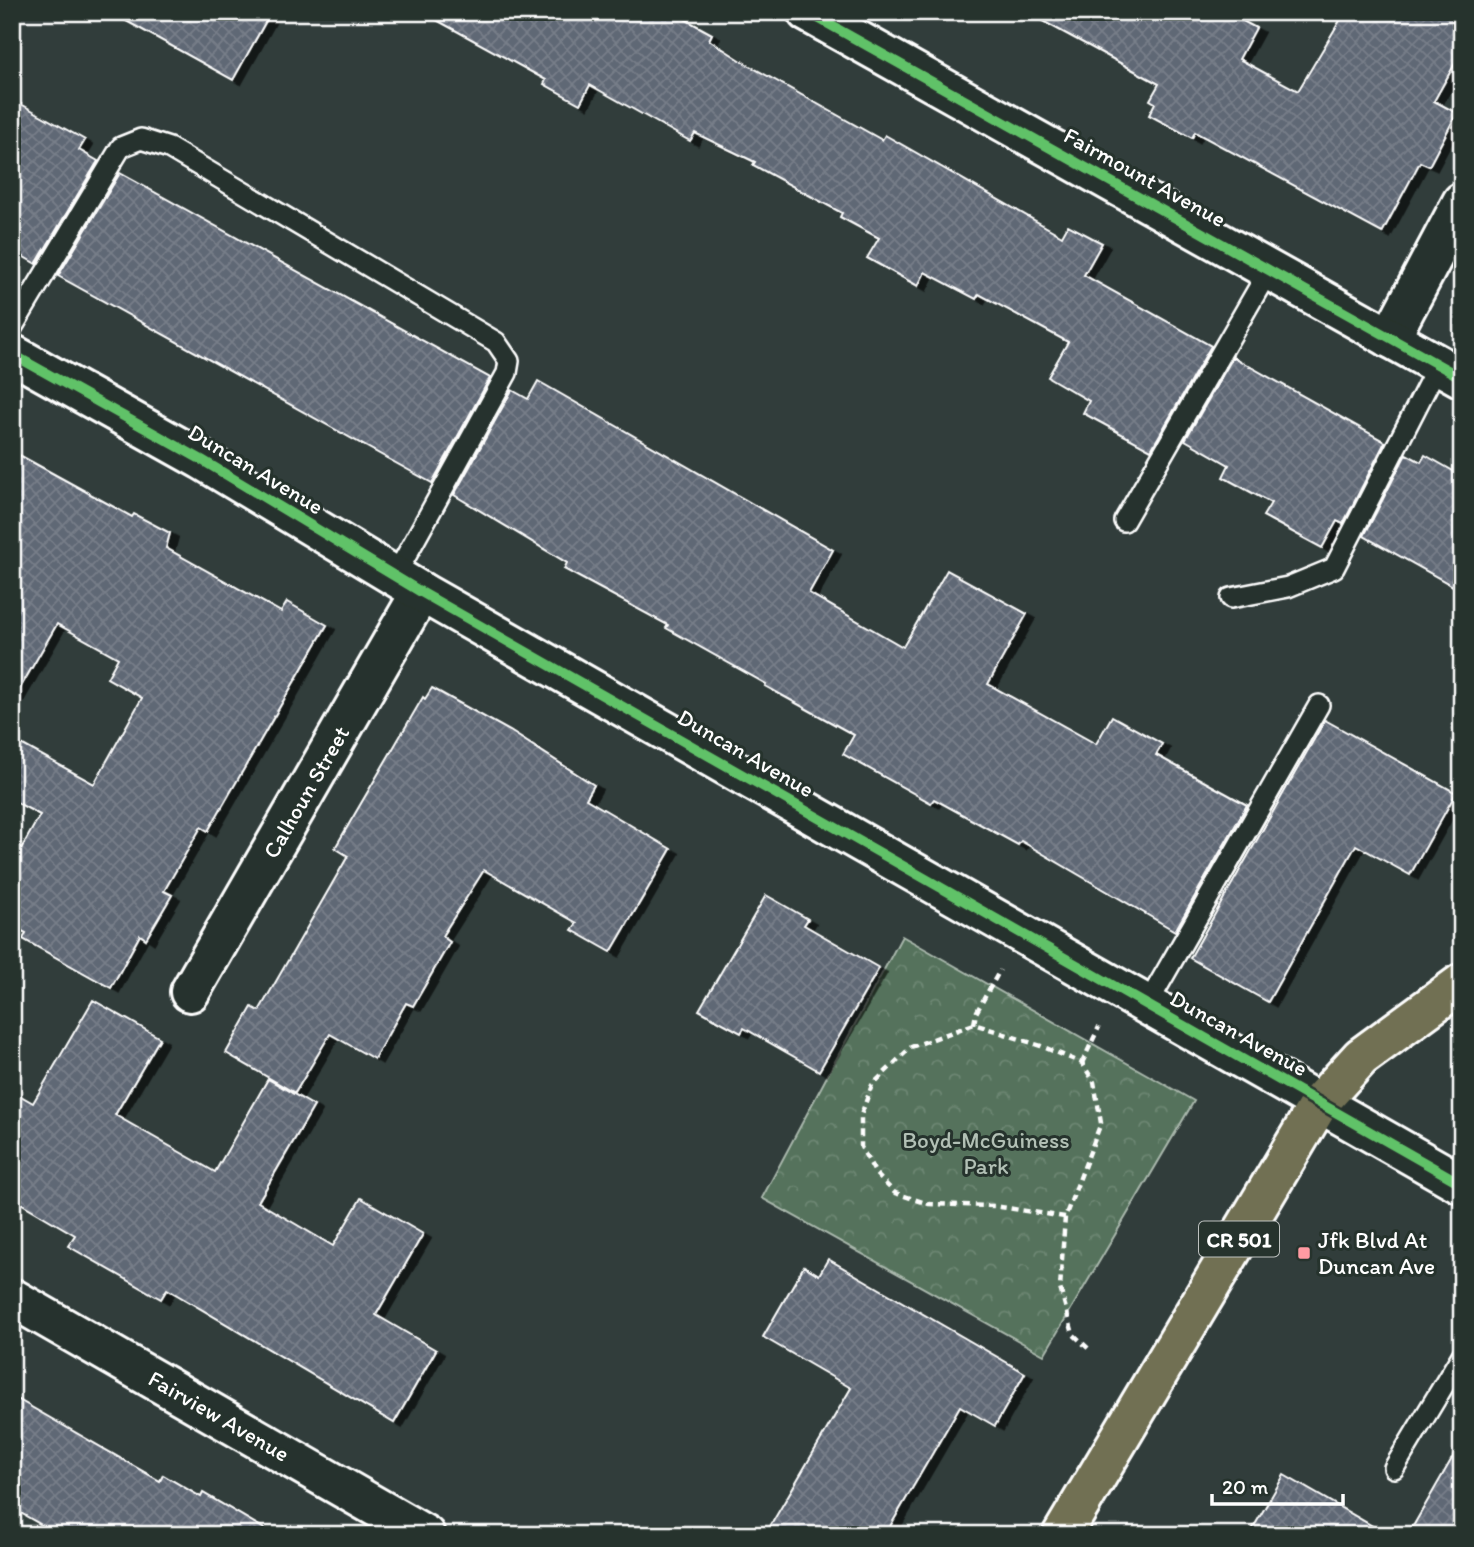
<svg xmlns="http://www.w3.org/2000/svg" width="1474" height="1547" viewBox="0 0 1474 1547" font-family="Itim,sans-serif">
  <defs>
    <pattern id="park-crowns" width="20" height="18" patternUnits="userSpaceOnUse" patternTransform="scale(1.75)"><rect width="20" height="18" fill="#54725b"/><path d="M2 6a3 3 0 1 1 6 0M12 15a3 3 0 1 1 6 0" fill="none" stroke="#6e8774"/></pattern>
    <pattern id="building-cross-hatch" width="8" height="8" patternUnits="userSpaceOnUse" patternTransform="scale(1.75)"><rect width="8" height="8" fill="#5f6774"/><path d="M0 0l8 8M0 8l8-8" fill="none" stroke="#777e89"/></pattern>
    <filter id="shadow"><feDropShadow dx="8" dy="4.5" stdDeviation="0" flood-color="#0009"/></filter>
  </defs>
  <rect width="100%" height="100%" fill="#313d3b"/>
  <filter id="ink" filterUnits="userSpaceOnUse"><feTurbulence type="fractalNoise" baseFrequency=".0143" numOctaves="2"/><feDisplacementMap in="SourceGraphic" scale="14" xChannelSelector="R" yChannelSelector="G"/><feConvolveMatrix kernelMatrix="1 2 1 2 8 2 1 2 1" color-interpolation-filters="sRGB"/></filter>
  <g filter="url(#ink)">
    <!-- park -->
    <path fill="url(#park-crowns)" stroke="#aab8ad" stroke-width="2" d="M 902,936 L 1194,1101 L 1044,1355 L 762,1198 Z"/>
    <!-- building -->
    <g fill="url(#building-cross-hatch)" stroke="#fff" stroke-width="2" filter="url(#shadow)">
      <path d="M 110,12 L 271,12 L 233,80 Z"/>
      <path d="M 422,12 L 672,12 L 712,34 L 709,40 L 748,65 L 882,140 L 885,135 L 1062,236 L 1068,225 L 1102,243 L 1084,275 L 1211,346 L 1151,450 L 1083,413 L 1089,401 L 1048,377 L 1068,342 L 979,294 L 976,299 L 925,272 L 918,286 L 867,258 L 879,238 L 840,217 L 842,213 L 753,165 L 755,162 L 695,133 L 690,141 L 590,85 L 580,104 L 544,84 L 546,80 Z"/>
      <path d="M 1026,12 L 1226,12 L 1256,28 L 1239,59 L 1298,91 L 1345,12 L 1462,12 L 1462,51 L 1434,101 L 1457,113 L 1429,166 L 1420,162 L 1382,233 L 1195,132 L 1192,138 L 1149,115 L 1155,103 L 1150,100 L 1159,84 Z"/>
      <path d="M 12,99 L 85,140 L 79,150 L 98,161 L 36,264 L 12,250 Z"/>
      <path d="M 120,173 L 490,378 L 432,483 L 58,276 Z"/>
      <path d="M 1233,357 L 1385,442 L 1343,524 L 1337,521 L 1322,548 L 1263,516 L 1271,503 L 1223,477 L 1229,465 L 1185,440 Z"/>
      <path d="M 538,381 L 833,550 L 809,593 L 903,647 L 947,570 L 1027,614 L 988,684 L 1096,744 L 1112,716 L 1162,744 L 1156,755 L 1247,805 L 1175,931 L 1021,841 L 1018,845 L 934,799 L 931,803 L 843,754 L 854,735 L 765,686 L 766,684 L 666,628 L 668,625 L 564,569 L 567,563 L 454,495 L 512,390 L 528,399 Z"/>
      <path d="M 12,451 L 132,517 L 134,514 L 170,533 L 166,548 L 281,612 L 287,602 L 327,625 L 208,831 L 201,827 L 164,891 L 172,895 L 146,939 L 140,935 L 111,988 L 23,939 L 26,933 L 12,926 L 12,865 L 40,815 L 12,800 L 12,739 L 94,784 L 142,698 L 107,678 L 118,658 L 57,624 L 12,702 Z"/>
      <path d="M 1406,454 L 1421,462 L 1425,455 L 1462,476 L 1462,591 L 1364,536 Z"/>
      <path d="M 432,688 L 510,731 L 594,785 L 586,799 L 671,849 L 611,952 L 572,930 L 577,923 L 484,870 L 442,936 L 450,942 L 427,982 L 413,1006 L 406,1003 L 374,1059 L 330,1034 L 295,1093 L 226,1053 L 252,1007 L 259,1011 L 348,856 L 335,848 L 423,697 L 425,699 Z"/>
      <path d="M 1325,720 L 1456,793 L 1410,875 L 1356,845 L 1268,1002 L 1190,958 Z"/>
      <path d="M 766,895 L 808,919 L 804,925 L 879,968 L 819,1071 L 744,1028 L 741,1033 L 699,1010 Z"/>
      <path d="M 93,1000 L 160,1038 L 115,1115 L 215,1172 L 268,1079 L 314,1106 L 258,1202 L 333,1246 L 361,1198 L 423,1234 L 376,1315 L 436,1350 L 394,1423 L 167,1289 L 161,1299 L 68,1246 L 75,1235 L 12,1198 L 12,1091 L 33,1103 Z"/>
      <path d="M 828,1259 L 1025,1373 L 995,1426 L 960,1406 L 885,1535 L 765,1535 L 851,1388 L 763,1337 L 804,1266 L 819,1275 Z"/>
      <path d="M 12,1396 L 160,1481 L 163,1475 L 201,1497 L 203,1493 L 275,1535 L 59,1535 L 12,1508 Z"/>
      <path d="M 1462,1441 L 1462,1535 L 1408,1535 Z"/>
      <path d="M 1284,1475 L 1388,1535 L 1249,1535 Z"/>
    </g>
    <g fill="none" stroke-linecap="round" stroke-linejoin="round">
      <!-- lane casing -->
      <g stroke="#fff" stroke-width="24">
        <g id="lane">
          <path d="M 12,328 L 121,147 L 141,139 L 169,148 L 496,342 L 509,361 L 507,373 L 395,576"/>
          <path d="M 1124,521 L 1269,270"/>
          <path d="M 1231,598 L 1288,587 L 1334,568 L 1438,365"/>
          <path d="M 1147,1005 L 1319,705"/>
          <path d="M 1394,1468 L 1462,1355"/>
        </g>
      </g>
      <!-- street casing -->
      <g stroke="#fff" stroke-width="44">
        <g id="street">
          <path d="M 1390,338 L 1462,202"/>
          <path d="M 190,992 L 421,592"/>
          <path d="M 12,1298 L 425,1535"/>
        </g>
      </g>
      <!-- secondary casing -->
      <g stroke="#fff" stroke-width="44">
        <g id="secondary">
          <path d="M 807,12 L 1462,378"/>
          <path d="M 12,354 L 202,460 L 421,592 L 1462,1184"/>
        </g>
      </g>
      <!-- primary casing -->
      <g stroke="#fff" stroke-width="44">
        <path id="primary" d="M 1062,1535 L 1320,1102 L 1361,1057 L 1462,983"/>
      </g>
      <!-- path -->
      <g stroke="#fff" stroke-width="4.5" stroke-dasharray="7 5" stroke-linecap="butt">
        <path d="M 974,1024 L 976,1013 L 1000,970"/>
        <path d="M 1082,1063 L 1099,1027"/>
        <path d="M 1065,1217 L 994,1206 L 929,1204 L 895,1193 L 876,1174 L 861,1147 L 861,1115 L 872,1085 L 911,1047 L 974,1024 L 1041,1046 L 1082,1063 L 1094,1082 L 1101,1123 L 1065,1217 L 1060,1288 L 1073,1334 L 1089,1349"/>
      </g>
      <!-- lane -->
      <use href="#lane" stroke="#26332d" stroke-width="19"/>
      <!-- street -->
      <use href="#street" stroke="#26332d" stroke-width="38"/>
      <!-- secondary -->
      <use href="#secondary" stroke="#26332d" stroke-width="38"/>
      <!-- primary -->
      <use href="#primary" stroke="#716f52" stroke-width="38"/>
      <!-- cycleway casing -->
      <g stroke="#26332d" stroke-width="15">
        <g id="cycleway">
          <path d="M 807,12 L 1462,378"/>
          <path d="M 12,354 L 202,460 L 421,592 L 1462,1184"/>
        </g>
      </g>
      <!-- cycleway -->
      <use href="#cycleway" stroke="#61c268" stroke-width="10"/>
    </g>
  </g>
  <!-- markers -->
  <rect fill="#ff9aa2" stroke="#26332d" stroke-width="2.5" x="1297" y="1246" width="14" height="14" rx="3.5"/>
  <g text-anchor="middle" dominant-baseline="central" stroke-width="6" stroke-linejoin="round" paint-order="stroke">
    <!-- shield labels -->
    <rect fill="#26332d" stroke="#bec2c0" stroke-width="2" x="1199" y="1221.5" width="80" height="35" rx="5"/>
    <g font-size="21" font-weight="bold" fill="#fff">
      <text x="1239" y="1239">CR 501</text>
    </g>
    <!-- street labels -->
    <g font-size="23" fill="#fff" stroke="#26332d">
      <text transform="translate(1145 177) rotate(29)">Fairmount Avenue</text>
      <text transform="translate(256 469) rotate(31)">Duncan Avenue</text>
      <text transform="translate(746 753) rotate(30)">Duncan Avenue</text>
      <text transform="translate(306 792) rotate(-60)">Calhoun Street</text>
      <text transform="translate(1239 1033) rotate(29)">Duncan Avenue</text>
      <text transform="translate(219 1416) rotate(30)">Fairview Avenue</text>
    </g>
    <!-- park labels -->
    <g font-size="23" fill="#b2c0b5" stroke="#26332d">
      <text x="986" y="1140">Boyd-McGuiness<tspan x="986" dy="26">Park</tspan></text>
    </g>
    <!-- poi labels -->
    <g font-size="23" fill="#fff" stroke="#26332d" text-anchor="start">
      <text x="1318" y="1240">Jfk Blvd At<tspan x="1318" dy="26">Duncan Ave</tspan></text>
    </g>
  </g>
  <!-- margin -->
  <rect width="1474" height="1547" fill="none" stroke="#26332d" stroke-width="42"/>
  <rect x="21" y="21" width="1432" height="1505" fill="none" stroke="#fff" stroke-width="2.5" filter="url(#ink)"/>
  <!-- scale -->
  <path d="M1212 1494v10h131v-10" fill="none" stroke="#ffffff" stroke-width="3.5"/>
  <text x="1222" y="1494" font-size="21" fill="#ffffff" stroke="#26332d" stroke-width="5" paint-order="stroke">20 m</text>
</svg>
